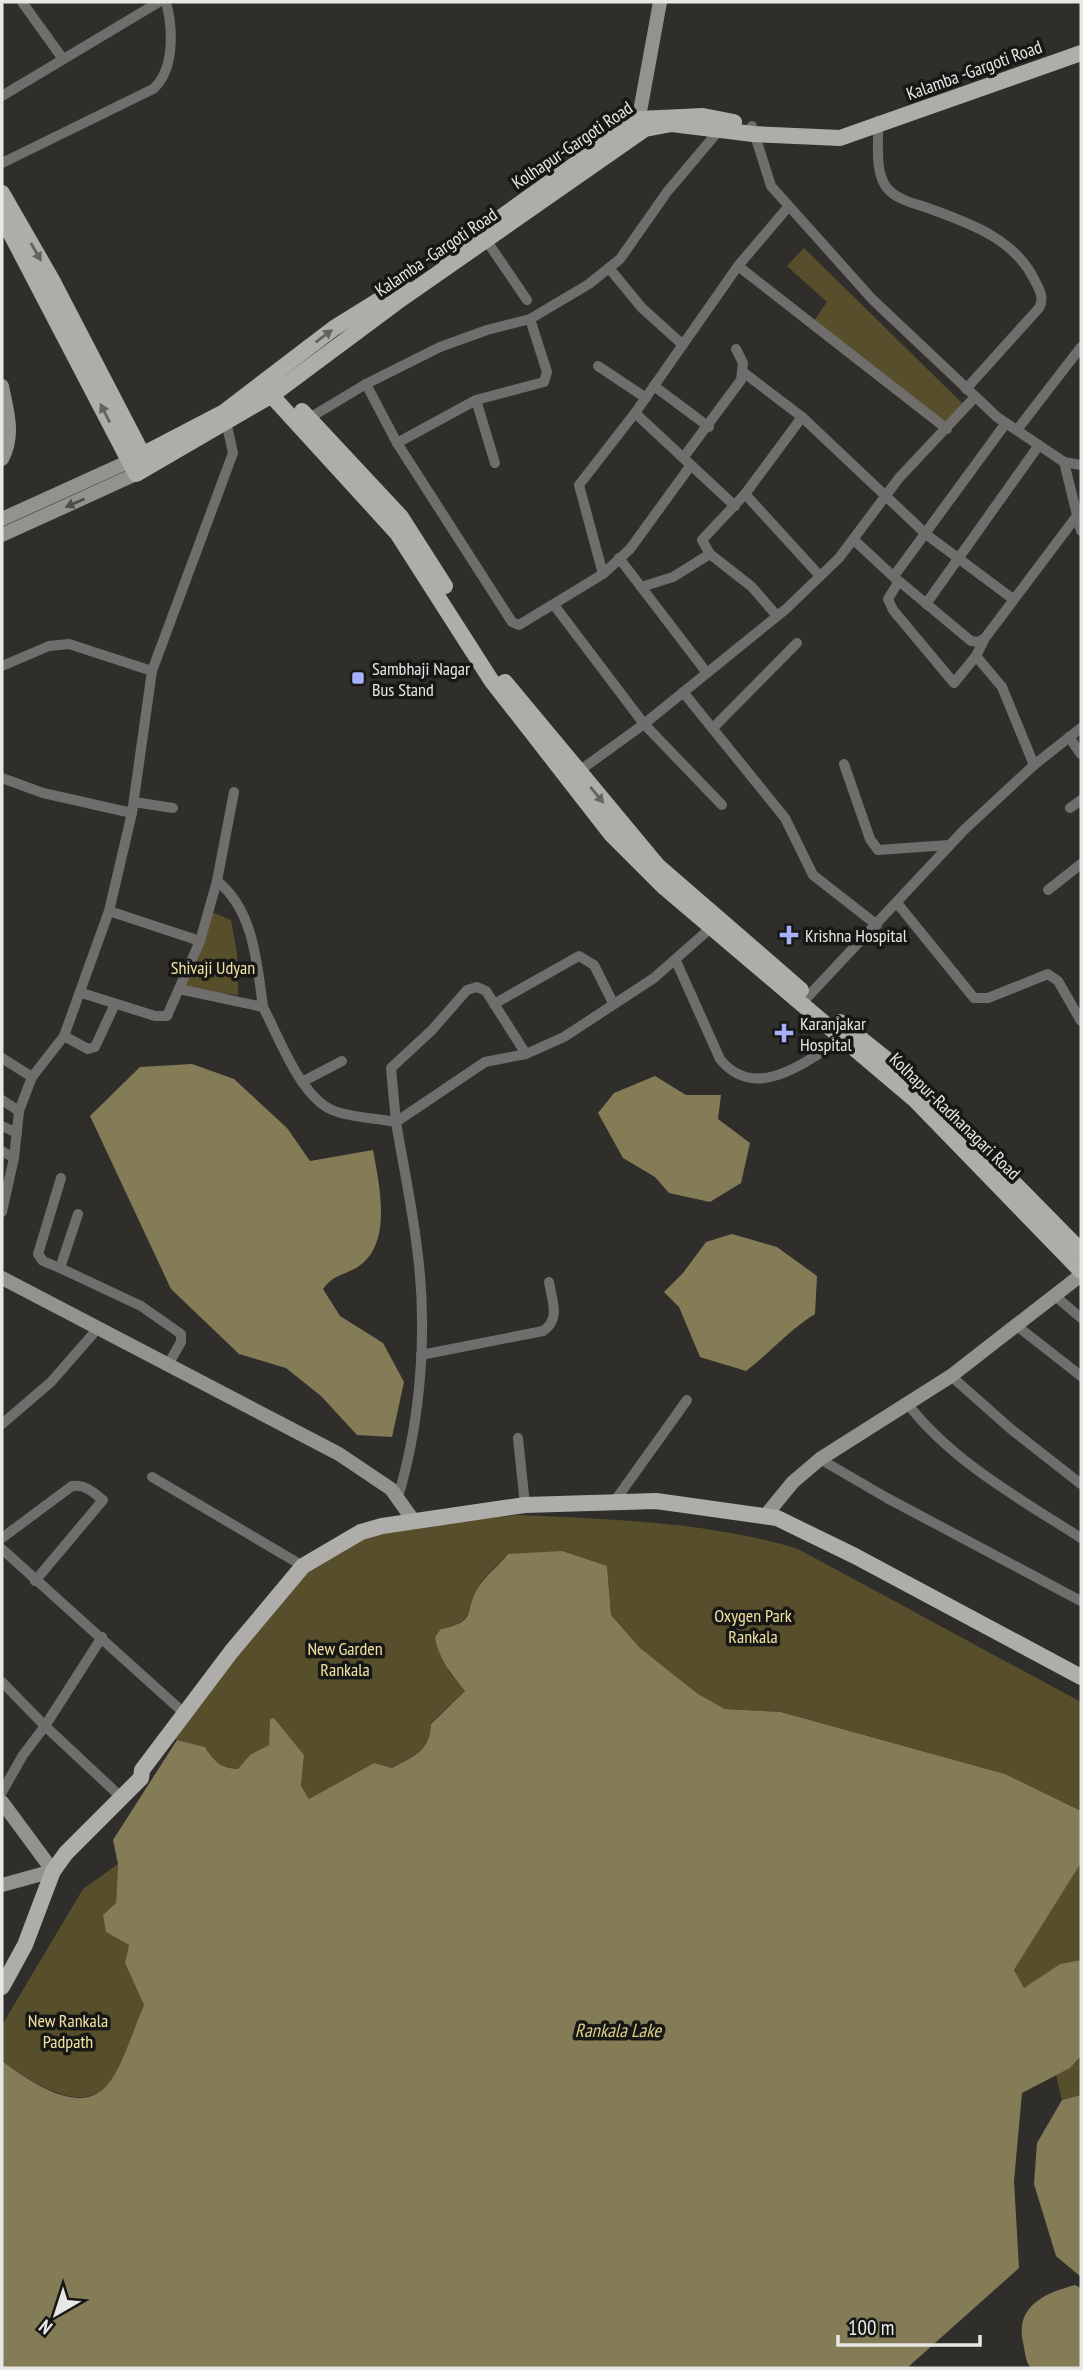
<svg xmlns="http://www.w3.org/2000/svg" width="1083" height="2370" viewBox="0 0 1083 2370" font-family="'PT Sans Narrow',sans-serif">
  <rect width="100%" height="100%" fill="#2f2e2b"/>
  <!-- green -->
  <g fill="#574f2c">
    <path d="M 804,248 L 963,404 L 946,424 L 814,321 L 827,302 L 787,266 Z"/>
    <path d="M 209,911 L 231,920 L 237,954 L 238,995 L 179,989 Z"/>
    <path d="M 517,1515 C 609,1519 711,1522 798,1549 L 1081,1702 L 1081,1811 L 1005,1774 L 782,1712 L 725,1709 L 698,1694 L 640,1648 L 611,1615 L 607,1566 L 508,1554 C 498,1564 484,1576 478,1588 C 465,1613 475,1621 441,1629 L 449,1672 L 465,1691 L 431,1723 C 430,1751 414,1756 391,1768 L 374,1763 L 309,1799 L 301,1786 L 304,1755 L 274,1718 L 269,1745 L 238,1769 L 228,1769 L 214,1760 L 205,1747 L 177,1740 L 169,1734 L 303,1566 L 361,1532 Z"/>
    <path d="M 1081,1863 L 1081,1960 L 1060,1964 L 1024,1989 L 1014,1970 Z"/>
    <path d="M 118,1864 L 116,1903 L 103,1915 L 107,1932 L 129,1945 L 125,1963 L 144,2005 C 134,2028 123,2066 108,2084 C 81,2118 26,2078 2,2061 L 2,2025 L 83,1889 Z"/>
    <path d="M 1081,2056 L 1081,2095 L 1062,2100 L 1056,2075 L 1070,2068 Z"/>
  </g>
  <!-- water -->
  <g fill="#847c56">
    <path d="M 192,1064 L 234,1079 L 287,1128 L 310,1161 L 373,1150 C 379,1183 393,1243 359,1266 C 344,1276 335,1273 323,1289 L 340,1316 L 383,1343 L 404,1382 L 392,1437 L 357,1435 L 321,1396 L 286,1368 L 239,1354 L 171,1289 L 90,1116 L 140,1067 Z"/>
    <path d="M 655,1076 L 686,1095 L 721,1095 L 718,1119 L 750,1143 L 741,1183 L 710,1202 L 669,1193 L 655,1177 L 623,1158 L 598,1113 L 614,1093 Z"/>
    <path d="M 732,1234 L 777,1247 L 817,1276 L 815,1314 C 789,1330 770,1353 746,1371 L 700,1357 L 679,1307 L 664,1292 L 683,1273 L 706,1242 Z"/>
    <path d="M 562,1551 L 607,1566 L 611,1615 L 640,1648 L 698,1694 L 725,1709 L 781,1712 L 1005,1774 L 1081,1811 L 1081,1863 L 1014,1970 L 1024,1988 L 1060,1964 L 1081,1960 L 1081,2056 L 1070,2068 L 1022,2093 L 1014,2181 L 1019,2268 L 907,2368 L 2,2368 L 2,2061 C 27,2079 80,2119 108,2084 C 123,2066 134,2027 144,2005 L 125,1963 L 129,1945 L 106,1932 L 103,1915 L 116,1903 L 118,1864 L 113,1840 L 177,1740 L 205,1747 C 213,1760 221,1769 238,1769 L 250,1755 L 269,1745 L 270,1719 L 274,1718 L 304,1755 L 301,1786 L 309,1799 L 374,1763 L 392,1768 C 414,1756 430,1751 431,1724 L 465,1691 C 452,1675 438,1658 435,1637 L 441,1629 C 479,1621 463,1612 478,1588 C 485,1576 499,1565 508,1554 Z"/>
    <path d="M 1081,2095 L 1081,2277 L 1056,2256 L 1034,2184 L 1037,2143 L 1062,2100 Z"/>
    <path d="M 1075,2285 L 1081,2288 L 1081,2368 L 1031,2368 C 1025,2362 1025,2351 1023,2342 C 1015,2306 1045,2293 1075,2285 Z"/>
  </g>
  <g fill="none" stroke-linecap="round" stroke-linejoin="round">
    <!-- street -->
    <g stroke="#6f6e6c" stroke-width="10">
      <path d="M 22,2 L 63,59"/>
      <path d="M 2,96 L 159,2"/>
      <path d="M 878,121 C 879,141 874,172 887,188 C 896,199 912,203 925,207 C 966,222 1013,237 1034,279 C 1039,289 1045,297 1039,308 L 966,389"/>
      <path d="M 752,126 L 771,186 L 872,299 L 997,417 L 1064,462 L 1081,465"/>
      <path d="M 2,163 L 153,89 C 175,70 173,28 166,2"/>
      <path d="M 484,237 L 527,300"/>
      <path d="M 738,266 L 947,429"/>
      <path d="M 609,268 L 642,308 L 683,345"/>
      <path d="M 598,366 L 646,398"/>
      <path d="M 743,372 L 802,417 L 745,494 L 702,540 L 710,554 L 752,587 L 777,616"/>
      <path d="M 366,384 L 440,347 L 487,330 L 530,319 L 589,284 L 620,259 L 667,192 L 721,128"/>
      <path d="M 654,386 L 709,427"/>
      <path d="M 476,400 L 495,463"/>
      <path d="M 635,413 L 735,506"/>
      <path d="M 802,417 L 927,535 L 1013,599"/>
      <path d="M 306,420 L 366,384 L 397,443 L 512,622 L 519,625 L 603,574 L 579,485 L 635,413 L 738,266 L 788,207"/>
      <path d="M 1017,430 L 1081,347"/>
      <path d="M 397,443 L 476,400 L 544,382 L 547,372 L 530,319"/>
      <path d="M 683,458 L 741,380 L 743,363 L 736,349"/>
      <path d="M 1064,462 L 1081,531"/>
      <path d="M 745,494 L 820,576"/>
      <path d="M 854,540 L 896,579"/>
      <path d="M 619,558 L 707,673"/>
      <path d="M 603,574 L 630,549 L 691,465"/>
      <path d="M 894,576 L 1006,423"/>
      <path d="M 641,587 L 673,577 L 710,554"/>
      <path d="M 926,604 L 1039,445"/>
      <path d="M 554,605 L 644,724 L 722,805"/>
      <path d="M 985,638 L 976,656 L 954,683 L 893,610 L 888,599 L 899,581 L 971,641 L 979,642 L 985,638 L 1076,517"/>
      <path d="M 976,656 L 1002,687 L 1034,765"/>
      <path d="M 2,666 L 49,646 L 69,644 L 152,671"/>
      <path d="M 683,692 L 785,818 L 813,875 L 877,925"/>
      <path d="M 713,728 L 797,643"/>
      <path d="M 1069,737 L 1081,754"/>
      <path d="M 844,764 L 870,839 L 878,850 L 949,845"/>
      <path d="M 575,774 L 644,724 L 786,609 L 839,558 L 899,478 L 975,397"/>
      <path d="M 2,778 L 43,793 L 132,813"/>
      <path d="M 134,802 L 173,808"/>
      <path d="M 1070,808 L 1081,800"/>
      <path d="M 1048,890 L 1081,864"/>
      <path d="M 897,903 L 974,998 L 988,998 L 1048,974 L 1058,981 L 1081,1021"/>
      <path d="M 109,911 L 200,941"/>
      <path d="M 676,961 L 720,1059 C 756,1104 807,1060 844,1038"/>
      <path d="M 179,989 L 263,1007 C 257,964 254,910 217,881"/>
      <path d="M 82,993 L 155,1016 L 167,1016 L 200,941 L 217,881 L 234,792"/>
      <path d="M 494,1004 L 579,956 L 594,965 L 613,1003"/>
      <path d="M 801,1004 L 964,830 L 1034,765 L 1081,728"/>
      <path d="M 263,1007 C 279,1037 300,1096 332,1110 C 351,1118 376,1118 396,1122 C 403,1164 412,1206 417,1248 C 428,1329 421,1420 398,1497"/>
      <path d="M 64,1036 L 88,1049 L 95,1047 L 115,1004"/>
      <path d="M 526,1054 L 486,991 L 477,987 L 467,990 L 432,1030 L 391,1068 L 396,1122 L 485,1062 L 526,1054 L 564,1037 L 654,978 L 714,925"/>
      <path d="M 2,1058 L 32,1077"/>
      <path d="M 302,1082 L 342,1061"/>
      <path d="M 2,1100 L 19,1111"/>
      <path d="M 2,1126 L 17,1133"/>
      <path d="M 2,1151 L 14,1158"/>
      <path d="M 2,1212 L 14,1158 L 19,1111 L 32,1077 L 64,1036 L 109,911 L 132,813 L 152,671 L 233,453 L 225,417"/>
      <path d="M 78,1214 L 60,1268 L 141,1306 L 181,1334 L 181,1342 L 169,1363"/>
      <path d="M 60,1268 L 43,1261 L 38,1254 L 61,1178"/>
      <path d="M 1054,1295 L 1081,1318"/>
      <path d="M 1017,1326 L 1081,1376"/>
      <path d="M 421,1355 L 543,1331 C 561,1319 552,1301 549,1282"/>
      <path d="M 951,1376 L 1012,1430 L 1081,1484"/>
      <path d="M 907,1403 C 951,1461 1020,1499 1081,1538"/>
      <path d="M 2,1424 L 51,1382 L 99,1327"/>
      <path d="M 518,1438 L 525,1505"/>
      <path d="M 820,1459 L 887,1498 L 1081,1601"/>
      <path d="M 152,1477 L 303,1566"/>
      <path d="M 614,1502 L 687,1400"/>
      <path d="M 2,1538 L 72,1486 C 85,1484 93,1492 103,1500 L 35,1581"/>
      <path d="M 2,1549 L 184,1713"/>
      <path d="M 102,1637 L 45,1726 L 122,1798"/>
      <path d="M 2,1682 L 45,1726 L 23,1755 L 2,1792"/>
    </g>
    <!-- secondary -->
    <g stroke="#93928f" stroke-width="14">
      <path d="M 637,128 L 660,2"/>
      <path d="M 2,386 C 7,412 15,434 2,459"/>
      <path d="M 2,519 L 130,461"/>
      <path d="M 2,535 L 136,474"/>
      <path d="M 2,1278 L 339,1454 L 391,1489 L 413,1520"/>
      <path d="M 765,1516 L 793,1482 L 820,1459 L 951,1376 L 1081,1275"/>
      <path d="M 2,1802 L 53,1871 L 2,1885"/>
    </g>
    <!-- primary -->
    <g stroke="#aeadaa" stroke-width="16">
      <path d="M 2,193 L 52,280 L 148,465"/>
      <path d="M 2,217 L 136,474 L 272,395 L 397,302 L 645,129 L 672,124 L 753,134 L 840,138 L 1081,53"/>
      <path d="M 445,257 L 639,119 L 703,116 L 734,122"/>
      <path d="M 261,384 L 397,533 L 491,680 L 611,834 L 665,888 L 915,1100 L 1081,1271"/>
      <path d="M 302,411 L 401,517 L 445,586"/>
      <path d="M 130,461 L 224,412 L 334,328 L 403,285"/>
      <path d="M 505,682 L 658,866 L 801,990"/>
      <path d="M 840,1022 L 916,1083 L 1081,1251"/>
      <path d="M 2,1987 L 25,1945 L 53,1871 L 66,1853 L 141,1778 L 142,1770 L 231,1652 L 303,1566 L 361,1532 L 382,1526 L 525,1505 L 656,1501 L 777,1518 L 855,1556 L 1081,1677"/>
    </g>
  </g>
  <!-- one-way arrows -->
  <defs><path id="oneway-solid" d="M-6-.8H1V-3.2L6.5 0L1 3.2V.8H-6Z" transform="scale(1.75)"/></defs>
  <g fill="#626260">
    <use href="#oneway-solid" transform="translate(36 252) rotate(60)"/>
    <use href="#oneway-solid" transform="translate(324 336) rotate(-37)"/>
    <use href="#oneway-solid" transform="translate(105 413) rotate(-117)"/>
    <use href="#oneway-solid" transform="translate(597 795) rotate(50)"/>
  </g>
  <use fill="#4f4e4c" href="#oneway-solid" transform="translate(75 503) rotate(156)"/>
  <!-- markers -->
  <g fill="#a6b1fc" stroke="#171715" stroke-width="2.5">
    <rect x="351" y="671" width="14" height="14" rx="3.5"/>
    <path d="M785.5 924.5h7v7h7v7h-7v7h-7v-7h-7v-7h7z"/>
    <path d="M780.5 1022.5h7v7h7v7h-7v7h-7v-7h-7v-7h7z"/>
  </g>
  <g text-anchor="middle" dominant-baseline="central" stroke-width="7" stroke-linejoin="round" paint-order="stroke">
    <!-- street labels -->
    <g font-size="18" fill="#e7e7e4" stroke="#171715">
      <text transform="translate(974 70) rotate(-20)">Kalamba -Gargoti Road</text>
      <text transform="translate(572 145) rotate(-34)">Kolhapur-Gargoti Road</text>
      <text transform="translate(436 252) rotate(-34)">Kalamba -Gargoti Road</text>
      <text transform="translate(955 1116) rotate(44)">Kolhapur-Radhanagari Road</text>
    </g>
    <!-- poi labels -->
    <g font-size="18" fill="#e7e7e4" stroke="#171715" text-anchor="start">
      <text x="372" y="668">Sambhaji Nagar<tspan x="372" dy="21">Bus Stand</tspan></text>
      <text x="805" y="935">Krishna Hospital</text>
      <text x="800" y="1023">Karanjakar<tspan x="800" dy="21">Hospital</tspan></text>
    </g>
    <!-- park labels -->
    <g font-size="18" fill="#f2e3a2" stroke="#171715">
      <text x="213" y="967">Shivaji Udyan</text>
      <text x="753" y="1615">Oxygen Park<tspan x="753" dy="21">Rankala</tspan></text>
      <text x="345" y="1648">New Garden<tspan x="345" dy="21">Rankala</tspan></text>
      <text x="68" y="2020">New Rankala<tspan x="68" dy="21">Padpath</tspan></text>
    </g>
    <!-- water labels -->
    <g font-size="19" font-style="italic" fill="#d9cb8a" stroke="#171715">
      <text x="618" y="2030">Rankala Lake</text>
    </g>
  </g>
  <!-- border -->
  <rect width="1083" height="2370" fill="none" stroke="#e7e7e4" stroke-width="7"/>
  <!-- north arrow -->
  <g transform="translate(56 2314) rotate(219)" stroke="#171715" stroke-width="5" paint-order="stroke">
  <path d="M0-5L12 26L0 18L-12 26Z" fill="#e7e7e4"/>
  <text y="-10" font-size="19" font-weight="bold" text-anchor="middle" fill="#e7e7e4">N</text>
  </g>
  <!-- scale -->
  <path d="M838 2335v10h142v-10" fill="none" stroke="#e7e7e4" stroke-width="3.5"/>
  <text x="848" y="2335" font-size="21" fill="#e7e7e4" stroke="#171715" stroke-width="5" paint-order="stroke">100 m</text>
</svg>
